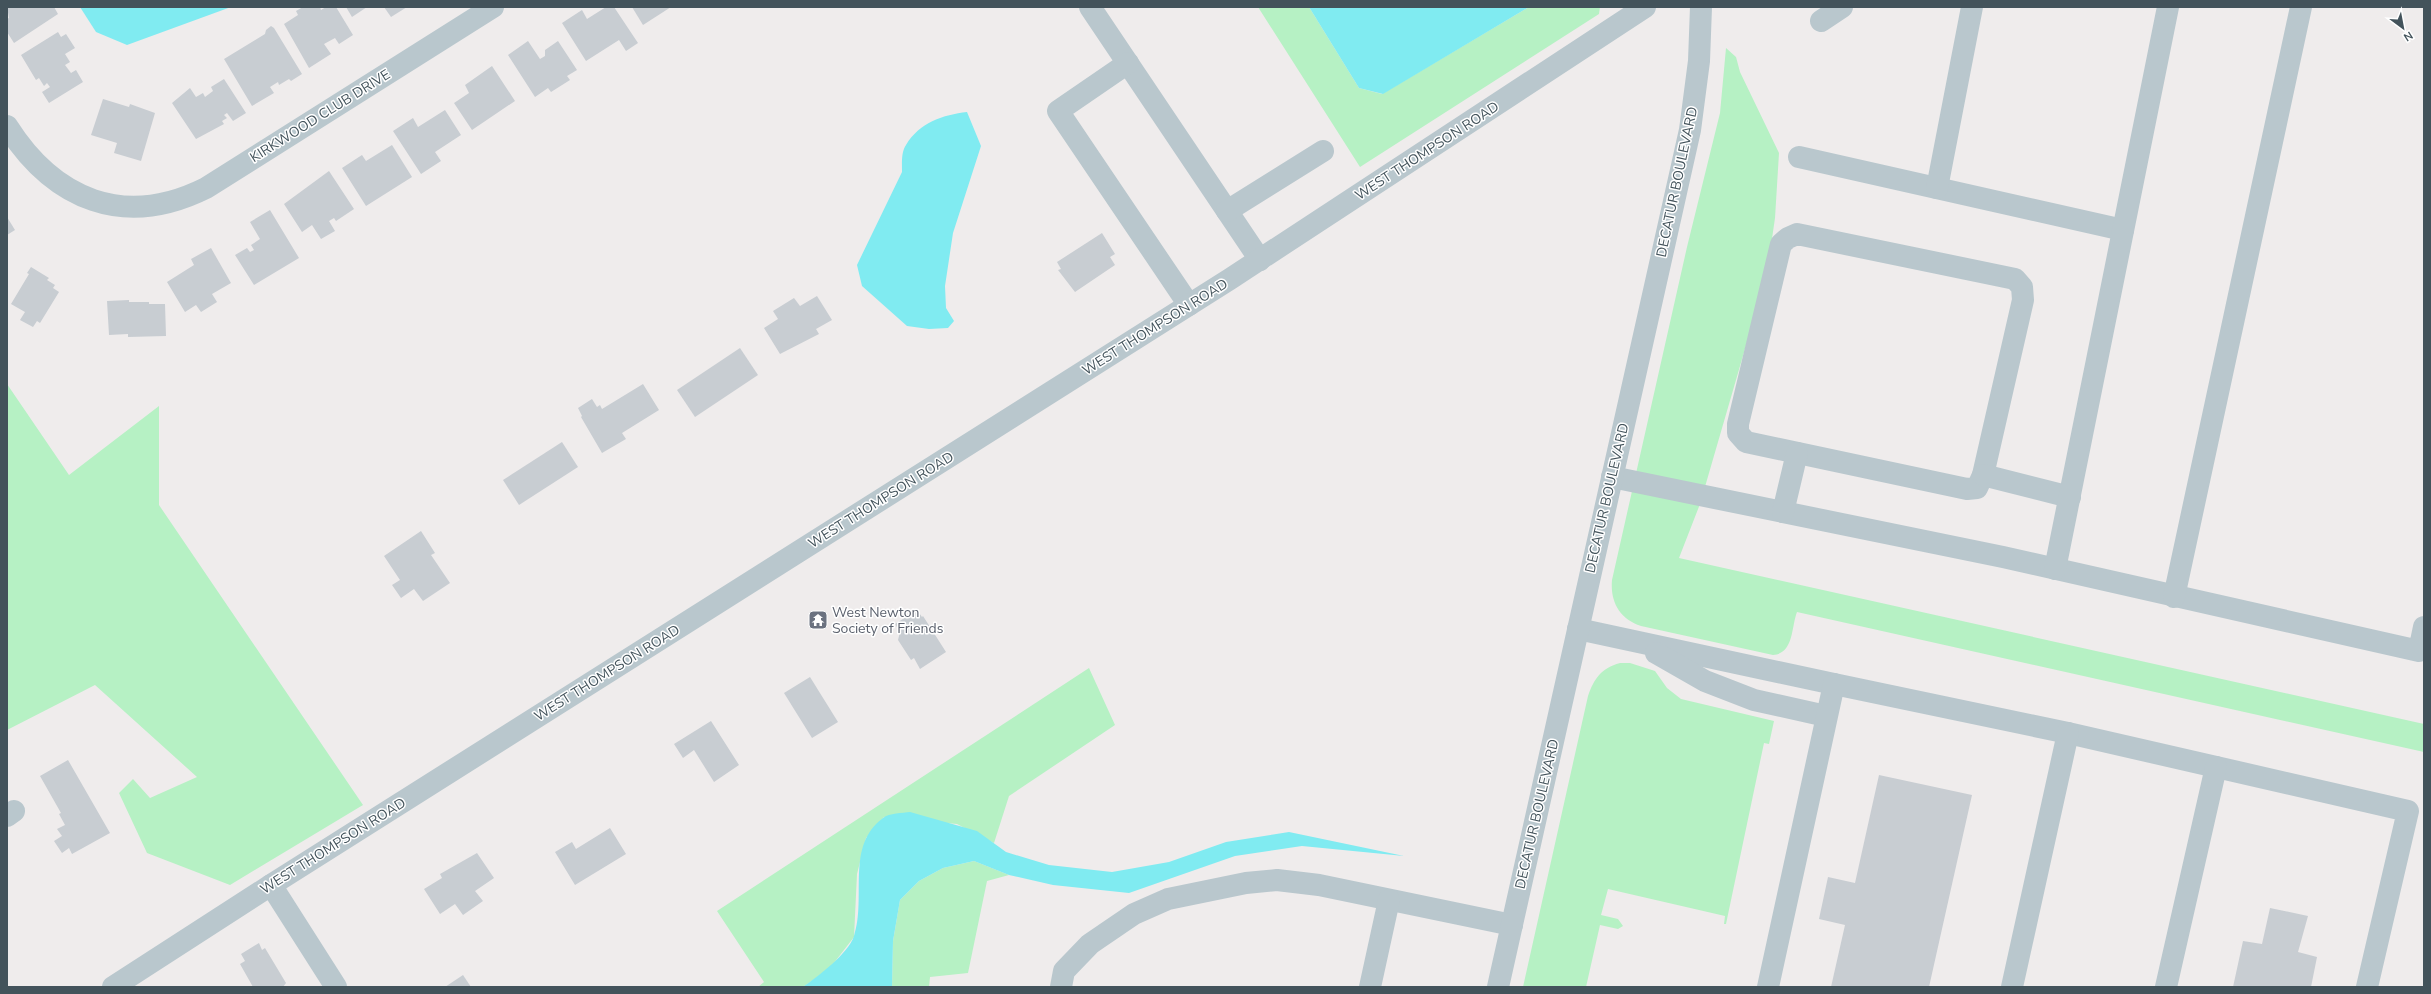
<svg xmlns="http://www.w3.org/2000/svg" width="2431" height="994" viewBox="0 0 2431 994" font-family="'Nunito Sans',sans-serif">
  <rect width="100%" height="100%" fill="#efecec"/>
  <!-- green -->
  <g fill="#b6f1c4">
    <path d="M 1258,7 L 1309,7 L 1359,88 L 1382,94 L 1529,7 L 1600,7 L 1599,14 L 1360,167 Z"/>
    <path d="M 1726,48 L 1736,57 L 1740,72 L 1779,153 L 1775,218 L 1767,273 L 1700,504 L 1679,558 L 2424,724 L 2424,752 L 1797,612 C 1791,628 1794,653 1773,655 L 1641,626 C 1620,619 1610,602 1612,580 L 1687,247 L 1720,113 Z"/>
    <path d="M 7,384 L 69,475 L 159,406 L 159,505 L 363,805 L 230,885 L 147,853 L 119,793 L 133,779 L 150,798 L 197,777 L 95,685 L 7,730 Z"/>
    <path d="M 1620,663 L 1630,663 L 1655,671 L 1667,688 L 1681,699 L 1774,721 L 1769,744 L 1764,743 L 1726,924 L 1724,924 L 1725,916 L 1608,889 L 1601,915 L 1618,919 L 1623,926 L 1618,929 L 1600,925 L 1586,987 L 1523,987 L 1588,696 C 1594,679 1601,668 1620,663 Z"/>
    <path d="M 1089,668 L 1115,725 L 1009,796 L 994,843 L 957,824 L 884,817 L 866,838 L 857,874 L 854,937 L 830,968 L 803,987 L 758,987 L 764,982 L 717,911 Z"/>
    <path d="M 974,861 L 1009,875 L 987,881 L 968,973 L 930,977 L 929,987 L 892,987 L 893,941 L 900,900 L 919,881 L 943,868 Z"/>
  </g>
  <!-- water -->
  <g fill="#80ebf1">
    <path d="M 80,7 L 231,7 L 127,45 L 96,32 Z"/>
    <path d="M 1309,7 L 1529,7 L 1383,94 L 1359,88 Z"/>
    <path d="M 967,112 L 981,146 L 953,233 L 945,286 L 946,308 L 954,321 L 948,328 L 929,329 L 907,326 L 862,286 L 857,265 L 902,172 C 902,164 901,152 906,145 C 920,122 943,115 967,112 Z"/>
    <path d="M 910,812 L 977,831 L 1006,852 L 1049,865 L 1112,872 L 1169,862 L 1226,842 L 1289,832 L 1404,856 L 1302,846 L 1235,856 L 1129,893 L 1053,885 L 1009,875 L 974,861 L 943,868 L 919,881 L 900,900 L 893,941 L 892,987 L 803,987 C 818,976 848,954 854,936 C 867,897 845,846 883,818 C 889,813 903,813 910,812 Z"/>
  </g>
  <!-- building -->
  <g fill="#c8cdd2">
    <path d="M 7,7 L 54,7 L 58,14 L 14,43 L 7,32 L 7,19 L 9,18 Z"/>
    <path d="M 303,7 L 320,7 L 321,10 L 326,7 L 336,7 L 353,35 L 339,44 L 335,38 L 324,44 L 331,54 L 309,68 L 284,24 L 298,15 L 296,11 Z"/>
    <path d="M 346,7 L 367,7 L 352,17 Z"/>
    <path d="M 384,7 L 407,7 L 391,17 Z"/>
    <path d="M 606,7 L 614,7 L 638,43 L 626,51 L 619,40 L 586,61 L 562,23 L 582,10 L 587,19 Z"/>
    <path d="M 632,7 L 671,7 L 643,25 Z"/>
    <path d="M 271,26 L 274,28 L 302,74 L 291,81 L 289,79 L 279,85 L 278,82 L 270,87 L 274,93 L 252,106 L 224,59 L 265,34 L 266,30 Z"/>
    <path d="M 58,32 L 61,37 L 66,34 L 75,48 L 65,54 L 70,62 L 65,65 L 71,73 L 76,70 L 83,82 L 49,103 L 42,92 L 50,87 L 47,83 L 44,86 L 39,78 L 36,80 L 21,55 Z"/>
    <path d="M 528,41 L 540,59 L 545,56 L 545,50 L 558,41 L 577,70 L 567,76 L 570,80 L 551,92 L 548,88 L 535,97 L 508,55 Z"/>
    <path d="M 492,66 L 515,101 L 472,130 L 454,103 L 469,93 L 465,85 Z"/>
    <path d="M 224,79 L 246,113 L 233,121 L 227,113 L 224,115 L 227,118 L 222,121 L 224,124 L 196,139 L 172,103 L 190,88 L 196,97 L 203,93 L 205,97 L 213,91 L 211,87 Z"/>
    <path d="M 103,99 L 129,107 L 130,104 L 155,113 L 141,161 L 114,153 L 117,143 L 91,135 Z"/>
    <path d="M 445,110 L 461,135 L 435,152 L 441,161 L 421,174 L 393,131 L 413,118 L 418,127 Z"/>
    <path d="M 392,145 L 412,177 L 366,206 L 342,168 L 362,155 L 366,161 Z"/>
    <path d="M 329,171 L 354,209 L 336,221 L 334,218 L 329,221 L 335,231 L 321,239 L 312,225 L 302,232 L 284,204 Z"/>
    <path d="M 270,210 L 299,258 L 254,285 L 235,255 L 247,248 L 250,252 L 254,250 L 251,245 L 260,239 L 250,222 Z"/>
    <path d="M 7,217 L 15,230 L 7,235 Z"/>
    <path d="M 1102,233 L 1115,254 L 1110,257 L 1115,265 L 1075,292 L 1058,270 L 1061,269 L 1057,262 Z"/>
    <path d="M 211,248 L 231,283 L 212,294 L 217,302 L 201,312 L 196,305 L 185,312 L 167,282 L 194,265 L 191,259 Z"/>
    <path d="M 31,267 L 49,278 L 47,280 L 55,285 L 53,288 L 59,292 L 40,323 L 37,321 L 33,327 L 20,320 L 25,312 L 11,304 L 29,274 L 27,273 Z"/>
    <path d="M 817,296 L 832,320 L 816,329 L 819,334 L 780,354 L 764,328 L 778,319 L 773,311 L 794,298 L 800,306 Z"/>
    <path d="M 129,300 L 129,302 L 149,302 L 149,304 L 165,304 L 166,336 L 128,337 L 128,334 L 109,335 L 107,301 Z"/>
    <path d="M 740,348 L 758,375 L 695,417 L 677,390 Z"/>
    <path d="M 643,384 L 659,410 L 622,433 L 626,439 L 602,453 L 581,417 L 582,416 L 578,408 L 592,399 L 597,407 L 600,405 L 602,409 Z"/>
    <path d="M 562,442 L 578,467 L 519,505 L 503,480 Z"/>
    <path d="M 421,531 L 435,553 L 431,555 L 450,583 L 423,601 L 414,589 L 401,598 L 392,585 L 400,580 L 384,556 Z"/>
    <path d="M 917,610 L 922,617 L 923,616 L 946,652 L 920,669 L 914,658 L 911,660 L 898,640 L 900,632 L 895,624 Z"/>
    <path d="M 810,677 L 838,722 L 812,738 L 784,693 Z"/>
    <path d="M 711,721 L 739,765 L 714,782 L 694,750 L 683,758 L 674,744 Z"/>
    <path d="M 68,760 L 110,833 L 72,854 L 69,848 L 62,853 L 54,841 L 62,836 L 57,829 L 65,825 L 59,814 L 61,813 L 40,776 Z"/>
    <path d="M 1879,775 L 1972,795 L 1929,987 L 1831,987 L 1845,925 L 1819,919 L 1828,877 L 1855,883 Z"/>
    <path d="M 610,828 L 626,854 L 575,885 L 555,852 L 572,842 L 576,849 Z"/>
    <path d="M 477,853 L 494,878 L 475,891 L 483,901 L 463,915 L 455,904 L 440,914 L 424,889 L 442,878 L 440,874 Z"/>
    <path d="M 2270,908 L 2308,916 L 2298,952 L 2317,957 L 2311,987 L 2233,987 L 2243,941 L 2262,944 Z"/>
    <path d="M 259,943 L 262,950 L 265,948 L 286,983 L 283,987 L 253,987 L 240,964 L 245,961 L 241,954 Z"/>
    <path d="M 463,975 L 471,987 L 445,987 Z"/>
  </g>
  <g fill="none" stroke-linecap="round" stroke-linejoin="round">
    <!-- minor -->
    <g stroke="#b9c7cd" stroke-width="22">
      <path d="M 1090,7 L 1260,260"/>
      <path d="M 1821,21 L 1842,7"/>
      <path d="M 1128,63 L 1058,111 L 1189,305"/>
      <path d="M 7,126 C 54,200 124,229 206,188 L 493,7"/>
      <path d="M 1799,157 L 2123,230"/>
      <path d="M 1937,188 L 1972,7"/>
      <path d="M 1227,211 L 1323,151"/>
      <path d="M 1797,234 L 2015,279 L 2022,287 L 2023,300 L 1983,475 L 1977,488 L 1967,489 L 1746,442 L 1738,433 L 1738,424 L 1781,244 L 1788,238 Z"/>
      <path d="M 1983,475 L 2070,497"/>
      <path d="M 1612,477 L 2003,557 L 2419,651 L 2424,627"/>
      <path d="M 1783,512 L 1797,453"/>
      <path d="M 2055,569 L 2168,7"/>
      <path d="M 2174,597 L 2301,7"/>
      <path d="M 1578,629 L 1834,684"/>
      <path d="M 1656,653 L 1705,681 L 1754,700 L 1826,716"/>
      <path d="M 7,816 L 14,811"/>
      <path d="M 271,885 L 336,987"/>
      <path d="M 113,987 L 271,885 L 1230,279 L 1645,7"/>
      <path d="M 1061,987 L 1064,971 L 1090,944 L 1134,914 L 1168,899 L 1246,883 L 1277,880 L 1319,885 L 1512,925"/>
      <path d="M 1370,987 L 1389,900"/>
      <path d="M 1498,987 L 1690,130 L 1699,61 L 1701,7"/>
      <path d="M 1768,987 L 1834,684 L 2068,733 L 2408,811 L 2367,987"/>
      <path d="M 2012,987 L 2068,733"/>
      <path d="M 2166,987 L 2216,767"/>
    </g>
  </g>
  <!-- icons -->
  <defs>
    <g id="temple-square" transform="scale(1)"><rect x="-9" y="-9" width="18" height="18" rx="4" fill="#6b7280" stroke="#fff"/><path d="M0-6L5-2H3V0L6.5 2.5H4V6H1.5V3h-3V6H-4V2.5H-6.5L-3 0V-2H-5Z" fill="#fff"/></g>
  </defs>
  <g fill-rule="evenodd">
    <use href="#temple-square" x="818" y="620"/>
  </g>
  <g text-anchor="middle" dominant-baseline="central" stroke-width="3" stroke-linejoin="round" paint-order="stroke">
    <!-- street labels -->
    <g font-size="14" fill="#43535b" stroke="#fff">
      <text transform="translate(320 116) rotate(-32)">KIRKWOOD CLUB DRIVE</text>
      <text transform="translate(1427 151) rotate(-33)">WEST THOMPSON ROAD</text>
      <text transform="translate(1677 182) rotate(-78)">DECATUR BOULEVARD</text>
      <text transform="translate(1155 327) rotate(-32)">WEST THOMPSON ROAD</text>
      <text transform="translate(1607 498) rotate(-77)">DECATUR BOULEVARD</text>
      <text transform="translate(881 500) rotate(-32)">WEST THOMPSON ROAD</text>
      <text transform="translate(607 673) rotate(-32)">WEST THOMPSON ROAD</text>
      <text transform="translate(1537 814) rotate(-77)">DECATUR BOULEVARD</text>
      <text transform="translate(333 846) rotate(-32)">WEST THOMPSON ROAD</text>
    </g>
    <!-- worship labels -->
    <g font-size="14" fill="#5b616d" stroke="#fff" text-anchor="start">
      <text x="832" y="612">West Newton<tspan x="832" dy="16">Society of Friends</tspan></text>
    </g>
  </g>
  <!-- border -->
  <rect width="2431" height="994" fill="none" stroke="#43535b" stroke-width="16"/>
  <!-- north arrow -->
  <g transform="translate(2403 28) rotate(148)" stroke="#ffffff" stroke-width="3" paint-order="stroke">
  <path d="M0-3L7 15L0 10L-7 15Z" fill="#43535b"/>
  <text y="-6" font-size="11" font-weight="bold" text-anchor="middle" fill="#43535b">N</text>
  </g>
</svg>
